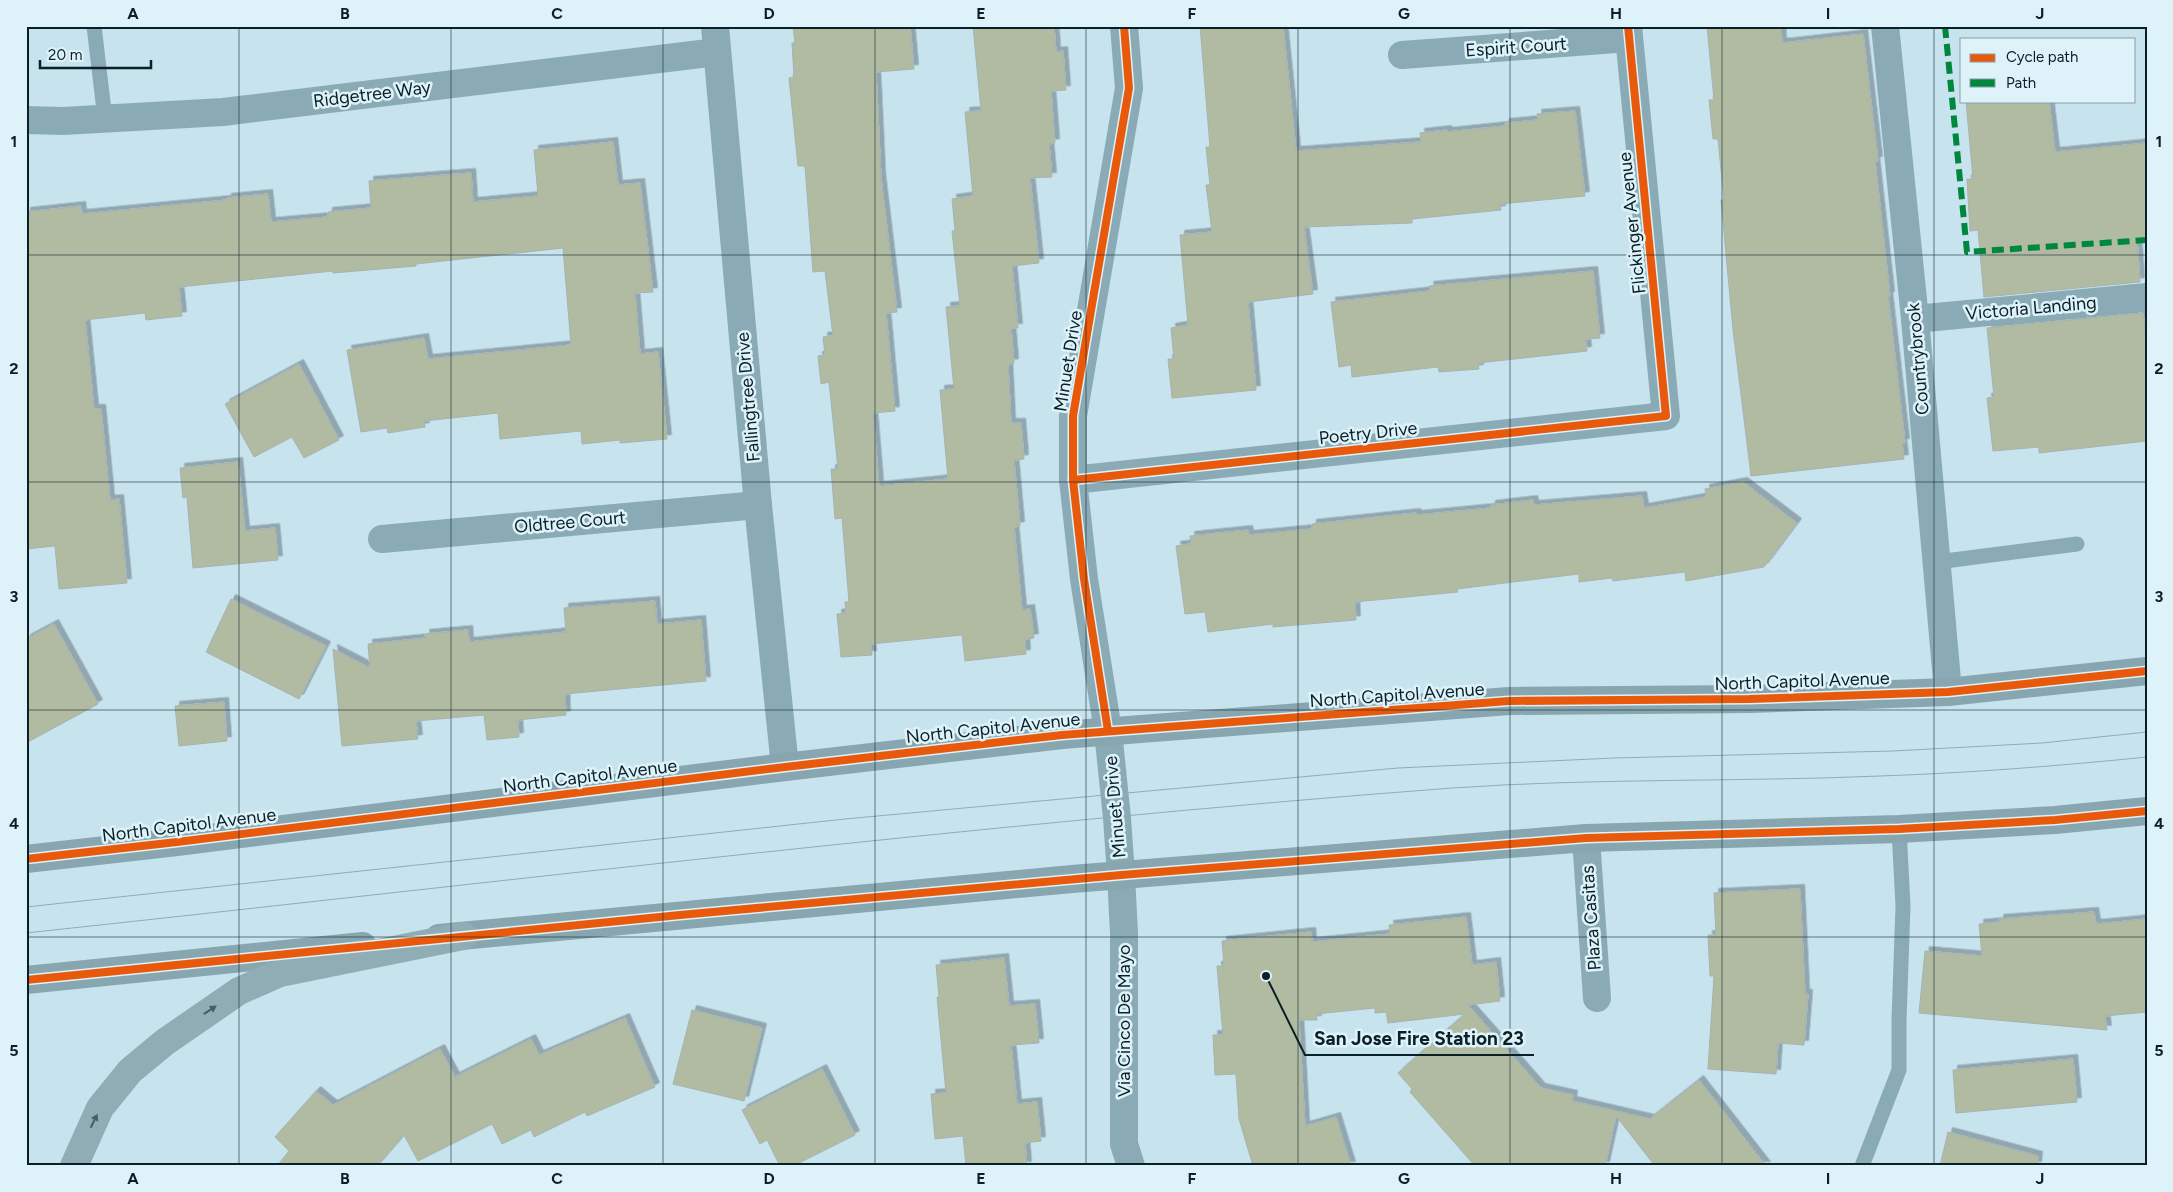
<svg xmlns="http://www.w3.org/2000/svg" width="2173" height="1192" viewBox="0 0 2173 1192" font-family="Figtree,sans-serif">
  <defs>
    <filter id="shadow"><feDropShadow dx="4.5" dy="-4.5" stdDeviation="0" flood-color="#0004"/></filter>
  </defs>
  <rect width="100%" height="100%" fill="#c6e3ee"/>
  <!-- building -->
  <g fill="#b1bba2" stroke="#a6b3af" filter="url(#shadow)">
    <path d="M 793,26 L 910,26 L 914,69 L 876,72 L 881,178 L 897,312 L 886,313 L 895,411 L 873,413 L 879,486 L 948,479 L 940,390 L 954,389 L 946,307 L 960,306 L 952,231 L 955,231 L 952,199 L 973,196 L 965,112 L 981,111 L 973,26 L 1054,26 L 1056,52 L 1063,51 L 1066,90 L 1051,91 L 1055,143 L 1049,144 L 1052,177 L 1030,178 L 1039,263 L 1012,266 L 1018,328 L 1011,328 L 1014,363 L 1008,364 L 1011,423 L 1021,423 L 1024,459 L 1014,460 L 1020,526 L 1014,527 L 1022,610 L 1030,609 L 1034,638 L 1025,639 L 1026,654 L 965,661 L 962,635 L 871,644 L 872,655 L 841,657 L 837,614 L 846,613 L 845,602 L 849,602 L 842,518 L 835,519 L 831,469 L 838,469 L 829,382 L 821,384 L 818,356 L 825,355 L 823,337 L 833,336 L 825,271 L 813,272 L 805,166 L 798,166 L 789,78 L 794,77 L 792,43 L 795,43 Z"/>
    <path d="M 1200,26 L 1283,26 L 1296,151 L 1421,142 L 1420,133 L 1447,130 L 1447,132 L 1505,126 L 1505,123 L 1538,120 L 1537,114 L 1575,111 L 1585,196 L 1500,204 L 1501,210 L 1412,219 L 1412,223 L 1304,227 L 1313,294 L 1248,302 L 1256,390 L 1172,398 L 1168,359 L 1174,359 L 1171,328 L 1188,325 L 1180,235 L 1212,232 L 1206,185 L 1210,185 L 1206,147 L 1210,147 Z"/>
    <path d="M 1707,26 L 1781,26 L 1782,43 L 1863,34 L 1878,161 L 1875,161 L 1890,296 L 1888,296 L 1905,443 L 1902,443 L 1904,459 L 1751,476 L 1733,330 L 1721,200 L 1724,200 L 1718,139 L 1713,139 L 1709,100 L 1714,100 Z"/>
    <path d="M 1966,101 L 2049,101 L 2055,152 L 2147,143 L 2147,238 L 2137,239 L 2140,282 L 1984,297 L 1978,230 L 1970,231 L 1967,179 L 1973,179 Z"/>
    <path d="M 613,142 L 618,185 L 640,183 L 653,292 L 635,293 L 640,354 L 658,352 L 667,439 L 620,443 L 620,440 L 582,444 L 581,431 L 500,439 L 498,413 L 424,421 L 425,427 L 388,433 L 387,428 L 361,432 L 347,350 L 424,338 L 428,359 L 571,345 L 563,248 L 416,264 L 416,266 L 333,273 L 333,271 L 179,287 L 182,316 L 146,320 L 145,313 L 85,320 L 94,409 L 101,409 L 110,500 L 119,499 L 127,583 L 59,589 L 55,546 L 26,549 L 26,212 L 81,206 L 82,214 L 227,200 L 227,198 L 268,194 L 271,222 L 328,217 L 328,212 L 371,208 L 369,181 L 471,173 L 473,202 L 538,196 L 534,150 Z"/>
    <path d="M 1593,271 L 1600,338 L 1586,339 L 1587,351 L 1478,363 L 1479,369 L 1439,372 L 1438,367 L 1352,377 L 1351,365 L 1339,367 L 1331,302 L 1430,291 L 1429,286 Z"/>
    <path d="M 2143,313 L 2147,344 L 2147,441 L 2039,453 L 2039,447 L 1993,451 L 1987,398 L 1994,397 L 1987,328 Z"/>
    <path d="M 299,364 L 339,440 L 304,458 L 292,437 L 254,457 L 225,404 Z"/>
    <path d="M 238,462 L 245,531 L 275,528 L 278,560 L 193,568 L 187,497 L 183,498 L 180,468 Z"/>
    <path d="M 1743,482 L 1797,523 L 1764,567 L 1686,581 L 1685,572 L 1613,581 L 1612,578 L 1579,582 L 1579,574 L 1513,582 L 1457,589 L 1458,592 L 1355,602 L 1356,620 L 1273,627 L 1273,624 L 1208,632 L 1205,612 L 1185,614 L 1176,546 L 1191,544 L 1190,536 L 1248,530 L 1249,535 L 1312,529 L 1312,524 L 1416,513 L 1417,515 L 1491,508 L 1491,505 L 1533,500 L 1534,505 L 1642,496 L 1644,508 L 1706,497 L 1705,489 Z"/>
    <path d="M 231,599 L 326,646 L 299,699 L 206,652 Z"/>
    <path d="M 655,601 L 657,624 L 701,620 L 706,681 L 565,694 L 566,715 L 518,720 L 519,737 L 487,740 L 484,715 L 416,721 L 418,739 L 342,746 L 333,649 L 370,668 L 368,644 L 426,638 L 425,634 L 468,630 L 469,642 L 566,632 L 564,608 Z"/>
    <path d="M 54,624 L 98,704 L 26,743 L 26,639 Z"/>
    <path d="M 224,702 L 227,741 L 179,746 L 175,706 Z"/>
    <path d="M 1800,889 L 1805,994 L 1808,994 L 1804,1045 L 1778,1043 L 1776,1074 L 1708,1069 L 1714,976 L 1710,976 L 1708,935 L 1716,935 L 1714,893 Z"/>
    <path d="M 2094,912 L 2096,924 L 2147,919 L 2147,1012 L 2105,1016 L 2107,1030 L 1919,1013 L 1925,951 L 1982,956 L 1979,924 L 2000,922 L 1999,919 Z"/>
    <path d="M 1466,917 L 1472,965 L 1496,962 L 1500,1001 L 1468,1005 L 1541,1088 L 1573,1095 L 1572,1101 L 1650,1119 L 1699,1080 L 1766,1166 L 1655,1166 L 1616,1116 L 1605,1166 L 1475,1166 L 1410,1092 L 1412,1089 L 1398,1073 L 1465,1014 L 1388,1023 L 1386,1012 L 1375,1013 L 1375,1008 L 1316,1014 L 1317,1020 L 1299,1020 L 1305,1126 L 1336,1117 L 1351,1166 L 1253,1166 L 1239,1119 L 1236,1074 L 1215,1075 L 1213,1035 L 1223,1035 L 1217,966 L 1224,966 L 1222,941 L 1311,932 L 1312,942 L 1390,934 L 1389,925 Z"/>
    <path d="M 1004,958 L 1009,1006 L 1035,1004 L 1039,1043 L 1011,1045 L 1017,1104 L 1037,1102 L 1041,1141 L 1025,1143 L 1027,1166 L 966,1166 L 963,1136 L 935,1139 L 931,1094 L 946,1093 L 937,997 L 939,997 L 936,965 Z"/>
    <path d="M 692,1010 L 762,1028 L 744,1101 L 673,1084 Z"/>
    <path d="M 625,1018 L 655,1087 L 587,1116 L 585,1112 L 534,1137 L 531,1130 L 502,1144 L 492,1124 L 418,1161 L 404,1135 L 377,1166 L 277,1166 L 289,1151 L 275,1137 L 316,1091 L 333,1105 L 440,1049 L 455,1077 L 531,1039 L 539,1055 Z"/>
    <path d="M 2073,1059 L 2077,1102 L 1956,1113 L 1953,1070 Z"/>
    <path d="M 822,1069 L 855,1135 L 793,1166 L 780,1166 L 767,1140 L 760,1144 L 742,1110 Z"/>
    <path d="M 1948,1132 L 2038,1156 L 2037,1166 L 1940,1166 Z"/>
  </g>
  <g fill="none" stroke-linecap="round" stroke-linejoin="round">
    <!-- service -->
    <g stroke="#8aabb6" stroke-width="15">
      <path d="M 94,26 L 105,119"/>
      <path d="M 1937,562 L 2077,544"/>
      <path d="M 1862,1166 L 1899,1070 L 1899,1020 L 1903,906 L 1899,829"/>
    </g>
    <!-- minor -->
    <g stroke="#8aabb6" stroke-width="28">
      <path d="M 715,26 L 758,505 L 785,767"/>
      <path d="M 1885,26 L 1915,319 L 1948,692"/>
      <path d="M 1402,55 L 1629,38"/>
      <path d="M 26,120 L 63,121 L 223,112 L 717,52"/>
      <path d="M 1915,319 L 2147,297"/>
      <path d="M 1073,480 L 1666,416 L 1628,26"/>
      <path d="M 382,539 L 758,505"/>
      <path d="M 1586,838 L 1597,998"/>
      <path d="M 1121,875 L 1117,818 L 1108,731 L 1084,579 L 1073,480 L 1073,416 L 1129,88 L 1124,26"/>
    </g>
    <!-- tertiary -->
    <path stroke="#8aabb6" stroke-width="28" d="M 1121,875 L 1124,933 L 1124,1144 L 1131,1166"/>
    <!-- primary -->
    <g stroke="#88a6af" stroke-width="28">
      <path d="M 26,859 L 177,842 L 785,767 L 1062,735 L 1509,701 L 1749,699 L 1948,692 L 2147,671"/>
      <path d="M 439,938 L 1072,879 L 1586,838 L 1899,829 L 2055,820 L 2147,811"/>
      <path d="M 26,980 L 363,946"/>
    </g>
    <!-- motorway -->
    <path stroke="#90acb4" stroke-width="28" d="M 74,1166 L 100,1108 L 130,1071 L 165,1042 L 239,991 L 280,973 L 463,936"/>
    <!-- tram -->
    <g stroke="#90abb4" stroke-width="1">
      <path d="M 26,907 L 845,819 L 1398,768 L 1614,758 L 1893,751 L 2042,743 L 2147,732"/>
      <path d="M 26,933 C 501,882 976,824 1452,788 C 1595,778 1738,782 1880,776 C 1969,773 2058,766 2147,757"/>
    </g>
    <!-- quiet -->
    <path stroke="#00873e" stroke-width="6" stroke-dasharray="12 6" stroke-linecap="butt" d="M 1945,26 L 1967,252 L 2147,240"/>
    <!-- cycleway casing -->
    <g stroke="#def2fa" stroke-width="11">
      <g id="cycleway">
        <path d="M 1073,480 L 1666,416 L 1628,26"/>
        <path d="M 1108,731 L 1084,579 L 1073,480 L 1073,416 L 1129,88 L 1124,26"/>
        <path d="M 26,859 L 177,842 L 785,767 L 1062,735 L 1509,701 L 1749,699 L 1948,692 L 2147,671"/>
        <path d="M 26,980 L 680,915 L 1121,875 L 1586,838 L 1899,829 L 2055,820 L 2147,811"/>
      </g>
    </g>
    <!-- cycleway -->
    <use href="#cycleway" stroke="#e8590c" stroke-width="8"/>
  </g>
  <!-- one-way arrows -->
  <defs><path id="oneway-solid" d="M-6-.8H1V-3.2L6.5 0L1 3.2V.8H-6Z" transform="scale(1.25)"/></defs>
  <g fill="#465e66">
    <use href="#oneway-solid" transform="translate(210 1010) rotate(-33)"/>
    <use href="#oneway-solid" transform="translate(94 1121) rotate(-64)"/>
  </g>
  <!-- grid -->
  <path fill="none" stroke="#0a1f26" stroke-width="1" stroke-opacity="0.55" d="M 239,26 L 239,1166M 451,26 L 451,1166M 663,26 L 663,1166M 875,26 L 875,1166M 1086,26 L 1086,1166M 1298,26 L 1298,1166M 1510,26 L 1510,1166M 1722,26 L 1722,1166M 1934,26 L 1934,1166M 26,255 L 2147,255M 26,482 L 2147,482M 26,710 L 2147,710M 26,937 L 2147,937"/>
  <g text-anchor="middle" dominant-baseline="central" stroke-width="5" stroke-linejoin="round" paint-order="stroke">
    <!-- street labels -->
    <g font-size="18" fill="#0a1f26" stroke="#def2fa">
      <text transform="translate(1516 47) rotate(-4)">Espirit Court</text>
      <text transform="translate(372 94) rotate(-7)">Ridgetree Way</text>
      <text transform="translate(1632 223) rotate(-96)">Flickinger Avenue</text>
      <text transform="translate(2031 308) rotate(-5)">Victoria Landing</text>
      <text transform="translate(1918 359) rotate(-95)">Countrybrook</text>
      <text transform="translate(1068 361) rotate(-81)">Minuet Drive</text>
      <text transform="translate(748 397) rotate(-95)">Fallingtree Drive</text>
      <text transform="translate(1368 433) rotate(-6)">Poetry Drive</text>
      <text transform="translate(570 522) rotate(-5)">Oldtree Court</text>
      <text transform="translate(1802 681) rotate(-2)">North Capitol Avenue</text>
      <text transform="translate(1397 695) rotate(-4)">North Capitol Avenue</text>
      <text transform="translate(993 728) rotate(-6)">North Capitol Avenue</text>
      <text transform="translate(590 776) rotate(-7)">North Capitol Avenue</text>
      <text transform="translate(1115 807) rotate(-95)">Minuet Drive</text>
      <text transform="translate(189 825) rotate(-7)">North Capitol Avenue</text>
      <text transform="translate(1591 918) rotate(-94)">Plaza Casitas</text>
      <text transform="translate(1124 1021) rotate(-90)">Via Cinco De Mayo</text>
    </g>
  </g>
  <!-- callouts -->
  <path fill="none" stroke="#0a1f26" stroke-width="2" d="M1266 976L1305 1055H1534"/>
  <circle fill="#0a1f26" stroke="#def2fa" stroke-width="2" cx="1266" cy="976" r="5"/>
  <g font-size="19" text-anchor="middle" font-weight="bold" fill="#0a1f26" stroke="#def2fa" stroke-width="5" stroke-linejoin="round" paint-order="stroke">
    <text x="1419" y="1045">San Jose Fire Station 23</text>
  </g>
  <!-- border -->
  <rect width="2173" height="1192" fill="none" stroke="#def2fa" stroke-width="55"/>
  <!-- legend -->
  <rect x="1960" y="38" width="175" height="65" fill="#def2fa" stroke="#899ea5"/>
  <rect x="1970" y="54" width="25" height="8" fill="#e8590c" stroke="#899ea5"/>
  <text x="2006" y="62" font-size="15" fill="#0a1f26">Cycle path</text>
  <rect x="1970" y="79" width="25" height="8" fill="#00873e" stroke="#899ea5"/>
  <text x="2006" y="88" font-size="15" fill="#0a1f26">Path</text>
  <!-- scale -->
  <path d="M40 60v8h111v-8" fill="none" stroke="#0a1f26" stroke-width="2.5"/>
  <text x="48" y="60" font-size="15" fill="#0a1f26" stroke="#def2fa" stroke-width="4" paint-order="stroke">20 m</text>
  <rect x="28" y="28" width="2118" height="1136" fill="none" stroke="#0a1f26" stroke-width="2"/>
  <g font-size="16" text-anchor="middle" font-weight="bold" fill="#0a1f26">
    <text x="133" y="19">A</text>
    <text x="345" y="19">B</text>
    <text x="557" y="19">C</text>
    <text x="769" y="19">D</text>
    <text x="981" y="19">E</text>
    <text x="1192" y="19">F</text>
    <text x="1404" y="19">G</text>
    <text x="1616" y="19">H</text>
    <text x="1828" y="19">I</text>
    <text x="2040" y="19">J</text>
    <text x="14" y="147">1</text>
    <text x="2159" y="147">1</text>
    <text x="14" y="374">2</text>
    <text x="2159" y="374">2</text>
    <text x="14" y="602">3</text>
    <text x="2159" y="602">3</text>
    <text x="14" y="829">4</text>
    <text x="2159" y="829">4</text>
    <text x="14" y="1056">5</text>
    <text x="2159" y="1056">5</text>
    <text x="133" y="1184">A</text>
    <text x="345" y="1184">B</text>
    <text x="557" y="1184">C</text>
    <text x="769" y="1184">D</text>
    <text x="981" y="1184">E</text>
    <text x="1192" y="1184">F</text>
    <text x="1404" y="1184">G</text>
    <text x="1616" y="1184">H</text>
    <text x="1828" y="1184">I</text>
    <text x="2040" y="1184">J</text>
  </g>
</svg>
